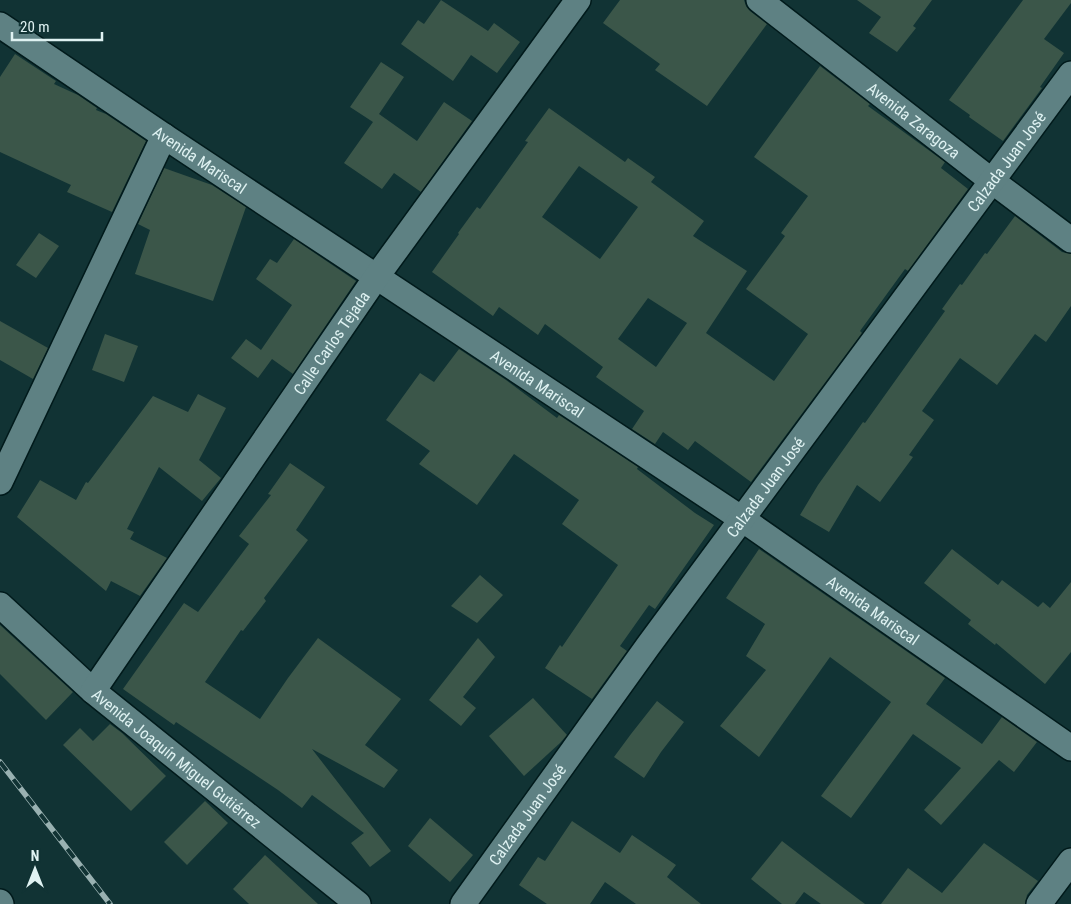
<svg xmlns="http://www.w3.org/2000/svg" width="1071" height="904" viewBox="0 0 1071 904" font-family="'Roboto Condensed',sans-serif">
  <rect width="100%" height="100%" fill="#113334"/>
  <!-- building -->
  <g fill="#3b5649" fill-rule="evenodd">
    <path d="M 441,0 L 488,31 L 494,23 L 520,42 L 497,73 L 471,55 L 453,81 L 401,44 L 418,20 L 424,24 Z"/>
    <path d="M 620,0 L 744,0 L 746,6 L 750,11 L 767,24 L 707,106 L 655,70 L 660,64 L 603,23 Z"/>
    <path d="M 857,0 L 932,0 L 913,26 L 916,28 L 897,52 L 869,33 L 881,17 Z"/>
    <path d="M 1023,0 L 1071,0 L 1071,3 L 1044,39 L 1064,53 L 1040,87 L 1042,88 L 1003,141 L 969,117 L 970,115 L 949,100 Z"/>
    <path d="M 15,54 L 56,81 L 54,84 L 78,95 L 97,108 L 96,110 L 106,114 L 146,141 L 112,212 L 67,192 L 71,185 L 0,152 L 0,77 Z"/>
    <path d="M 381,62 L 404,77 L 379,114 L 417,141 L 444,102 L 472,121 L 421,192 L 394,173 L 382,189 L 344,163 L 373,122 L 350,107 Z"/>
    <path d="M 820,66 L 870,104 L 868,106 L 945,162 L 941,168 L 968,189 L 908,271 L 905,269 L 860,331 L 862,333 L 751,482 L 695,441 L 688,450 L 663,432 L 655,444 L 632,429 L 644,411 L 596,377 L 603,367 L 545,324 L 538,335 L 499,307 L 493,316 L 432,272 L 459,234 L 458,233 L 477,207 L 480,209 L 528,142 L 525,141 L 549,108 L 625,162 L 628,158 L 655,177 L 651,182 L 704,221 L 693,236 L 747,271 L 706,333 L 774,381 L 808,334 L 746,289 L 785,236 L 781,233 L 808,196 L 754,157 ZM 579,166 L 638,207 L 600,259 L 542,217 ZM 648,298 L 687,323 L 656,367 L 618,339 Z"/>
    <path d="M 164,168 L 212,185 L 246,207 L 213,301 L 135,274 L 150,230 L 138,224 Z"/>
    <path d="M 1015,216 L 1062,252 L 1071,254 L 1071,306 L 1046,342 L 1035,334 L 997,385 L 960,358 L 922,411 L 934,420 L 909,455 L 913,457 L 880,502 L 857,485 L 829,532 L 800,515 L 818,485 L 863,422 L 865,423 L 945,311 L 942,309 L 960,284 L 962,285 L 985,253 L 987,254 Z"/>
    <path d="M 39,233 L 59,246 L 36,278 L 16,265 Z"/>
    <path d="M 294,239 L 356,281 L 293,374 L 272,359 L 258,378 L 231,358 L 246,339 L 261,350 L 292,305 L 256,279 L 270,259 L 277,263 Z"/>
    <path d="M 0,321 L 48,348 L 33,379 L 0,360 Z"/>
    <path d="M 105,334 L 138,346 L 124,382 L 92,370 Z"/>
    <path d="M 459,349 L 506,380 L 557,418 L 559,415 L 638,467 L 637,469 L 695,513 L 714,525 L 655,609 L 649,605 L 620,646 L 627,651 L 592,699 L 545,668 L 560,645 L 562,647 L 618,565 L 562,524 L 579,500 L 514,454 L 477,505 L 419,464 L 430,451 L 386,420 L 420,373 L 434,382 Z"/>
    <path d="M 198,394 L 226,408 L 199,460 L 221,478 L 202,501 L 159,467 L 127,529 L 134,532 L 130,539 L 167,558 L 140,596 L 111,581 L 106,591 L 17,517 L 40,480 L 76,500 L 86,482 L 88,483 L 153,396 L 188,412 Z"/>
    <path d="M 290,463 L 325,487 L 296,530 L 308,540 L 264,598 L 266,601 L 243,631 L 241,630 L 205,682 L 260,719 L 288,678 L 318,638 L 401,699 L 365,745 L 398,770 L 384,788 L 312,749 L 391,851 L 370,867 L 351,843 L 364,833 L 312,795 L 302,808 L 278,790 L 176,722 L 174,725 L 123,689 L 184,603 L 198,612 L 249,544 L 239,536 L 271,495 L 268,494 Z"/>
    <path d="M 759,549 L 945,678 L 926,704 L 982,744 L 1002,717 L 1037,742 L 1014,772 L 999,760 L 941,825 L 924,810 L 961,768 L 913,734 L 851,818 L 821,796 L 891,702 L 830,657 L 759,757 L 720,726 L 766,670 L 746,656 L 765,624 L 726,598 Z"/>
    <path d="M 952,549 L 998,585 L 1002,580 L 1038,607 L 1043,602 L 1050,608 L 1071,582 L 1071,652 L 1045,684 L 996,643 L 995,645 L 968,624 L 971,620 L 924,583 Z"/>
    <path d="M 480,575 L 503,595 L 477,623 L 451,606 Z"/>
    <path d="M 0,625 L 73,692 L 46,720 L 0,674 Z"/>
    <path d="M 478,638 L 495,657 L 463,697 L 476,708 L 461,726 L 429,700 Z"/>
    <path d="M 533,698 L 567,735 L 560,743 L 524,776 L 489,736 Z"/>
    <path d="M 657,701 L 684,722 L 661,752 L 644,778 L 614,757 L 631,734 Z"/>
    <path d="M 110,724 L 122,733 L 166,776 L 131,811 L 63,745 L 80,728 L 93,741 Z"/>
    <path d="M 205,801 L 228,823 L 187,865 L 164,842 Z"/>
    <path d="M 430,818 L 473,855 L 450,882 L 408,846 Z"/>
    <path d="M 572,821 L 620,853 L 632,835 L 676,865 L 667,877 L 701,904 L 636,904 L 605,882 L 590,904 L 547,904 L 519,885 L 538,857 L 545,861 Z"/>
    <path d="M 782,841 L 821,871 L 865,904 L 821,904 L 804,892 L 795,904 L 782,904 L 751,879 Z"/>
    <path d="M 984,843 L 1038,881 L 1027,895 L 1025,904 L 881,904 L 908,868 L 942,893 Z"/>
    <path d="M 265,855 L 318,904 L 249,904 L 233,889 Z"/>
  </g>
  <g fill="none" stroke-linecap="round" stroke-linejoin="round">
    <!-- street casing -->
    <g stroke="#011a1b" stroke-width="28">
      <g id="street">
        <path id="s1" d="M 759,0 L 992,181 L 1071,240"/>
        <path id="s2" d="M 0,25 L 164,136 L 742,519 L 1071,748"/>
        <path d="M 0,482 L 164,136"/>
        <path id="s3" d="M 0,605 L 93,691 L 358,904"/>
        <path id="s4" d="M 93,691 L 377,276 L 578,0"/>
        <path d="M 0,902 L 1,904"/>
        <path id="s5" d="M 463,904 L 648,646 L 1071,74"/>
        <path d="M 1039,904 L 1071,861"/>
      </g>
    </g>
    <!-- street -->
    <use href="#street" stroke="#5e8183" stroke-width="25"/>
    <!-- rail casing -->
    <g stroke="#99b1b1" stroke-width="5.5">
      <path id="rail" d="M 0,762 L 110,904"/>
    </g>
    <!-- rail -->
    <use href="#rail" stroke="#113334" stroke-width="4" stroke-dasharray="11" stroke-linecap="butt"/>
  </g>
  <g text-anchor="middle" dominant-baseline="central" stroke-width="4" stroke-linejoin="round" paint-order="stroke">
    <!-- street labels -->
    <g font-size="16" fill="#dff2f2" stroke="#113334">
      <text stroke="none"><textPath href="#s1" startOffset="196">Avenida Zaragoza</textPath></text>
      <text stroke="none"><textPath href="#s2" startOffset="241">Avenida Mariscal</textPath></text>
      <text stroke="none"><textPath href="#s5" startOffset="920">Calzada Juan José</textPath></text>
      <text stroke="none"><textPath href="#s4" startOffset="422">Calle Carlos Tejada</textPath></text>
      <text stroke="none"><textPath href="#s2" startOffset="646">Avenida Mariscal</textPath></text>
      <text stroke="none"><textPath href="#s5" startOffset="515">Calzada Juan José</textPath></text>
      <text stroke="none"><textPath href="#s2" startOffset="1051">Avenida Mariscal</textPath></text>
      <text stroke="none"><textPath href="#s3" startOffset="234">Avenida Joaquín Miguel Gutiérrez</textPath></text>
      <text stroke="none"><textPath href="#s5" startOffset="110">Calzada Juan José</textPath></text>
    </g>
  </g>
  <!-- north arrow -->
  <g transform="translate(35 869)" stroke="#113334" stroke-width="4" paint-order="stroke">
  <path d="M0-4L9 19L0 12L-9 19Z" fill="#dff2f2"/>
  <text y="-8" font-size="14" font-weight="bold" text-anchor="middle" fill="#dff2f2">N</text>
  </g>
  <!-- scale -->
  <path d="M12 32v8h90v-8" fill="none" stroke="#dff2f2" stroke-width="2.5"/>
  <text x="20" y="32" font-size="15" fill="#dff2f2" stroke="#113334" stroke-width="4" paint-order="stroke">20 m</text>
</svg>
